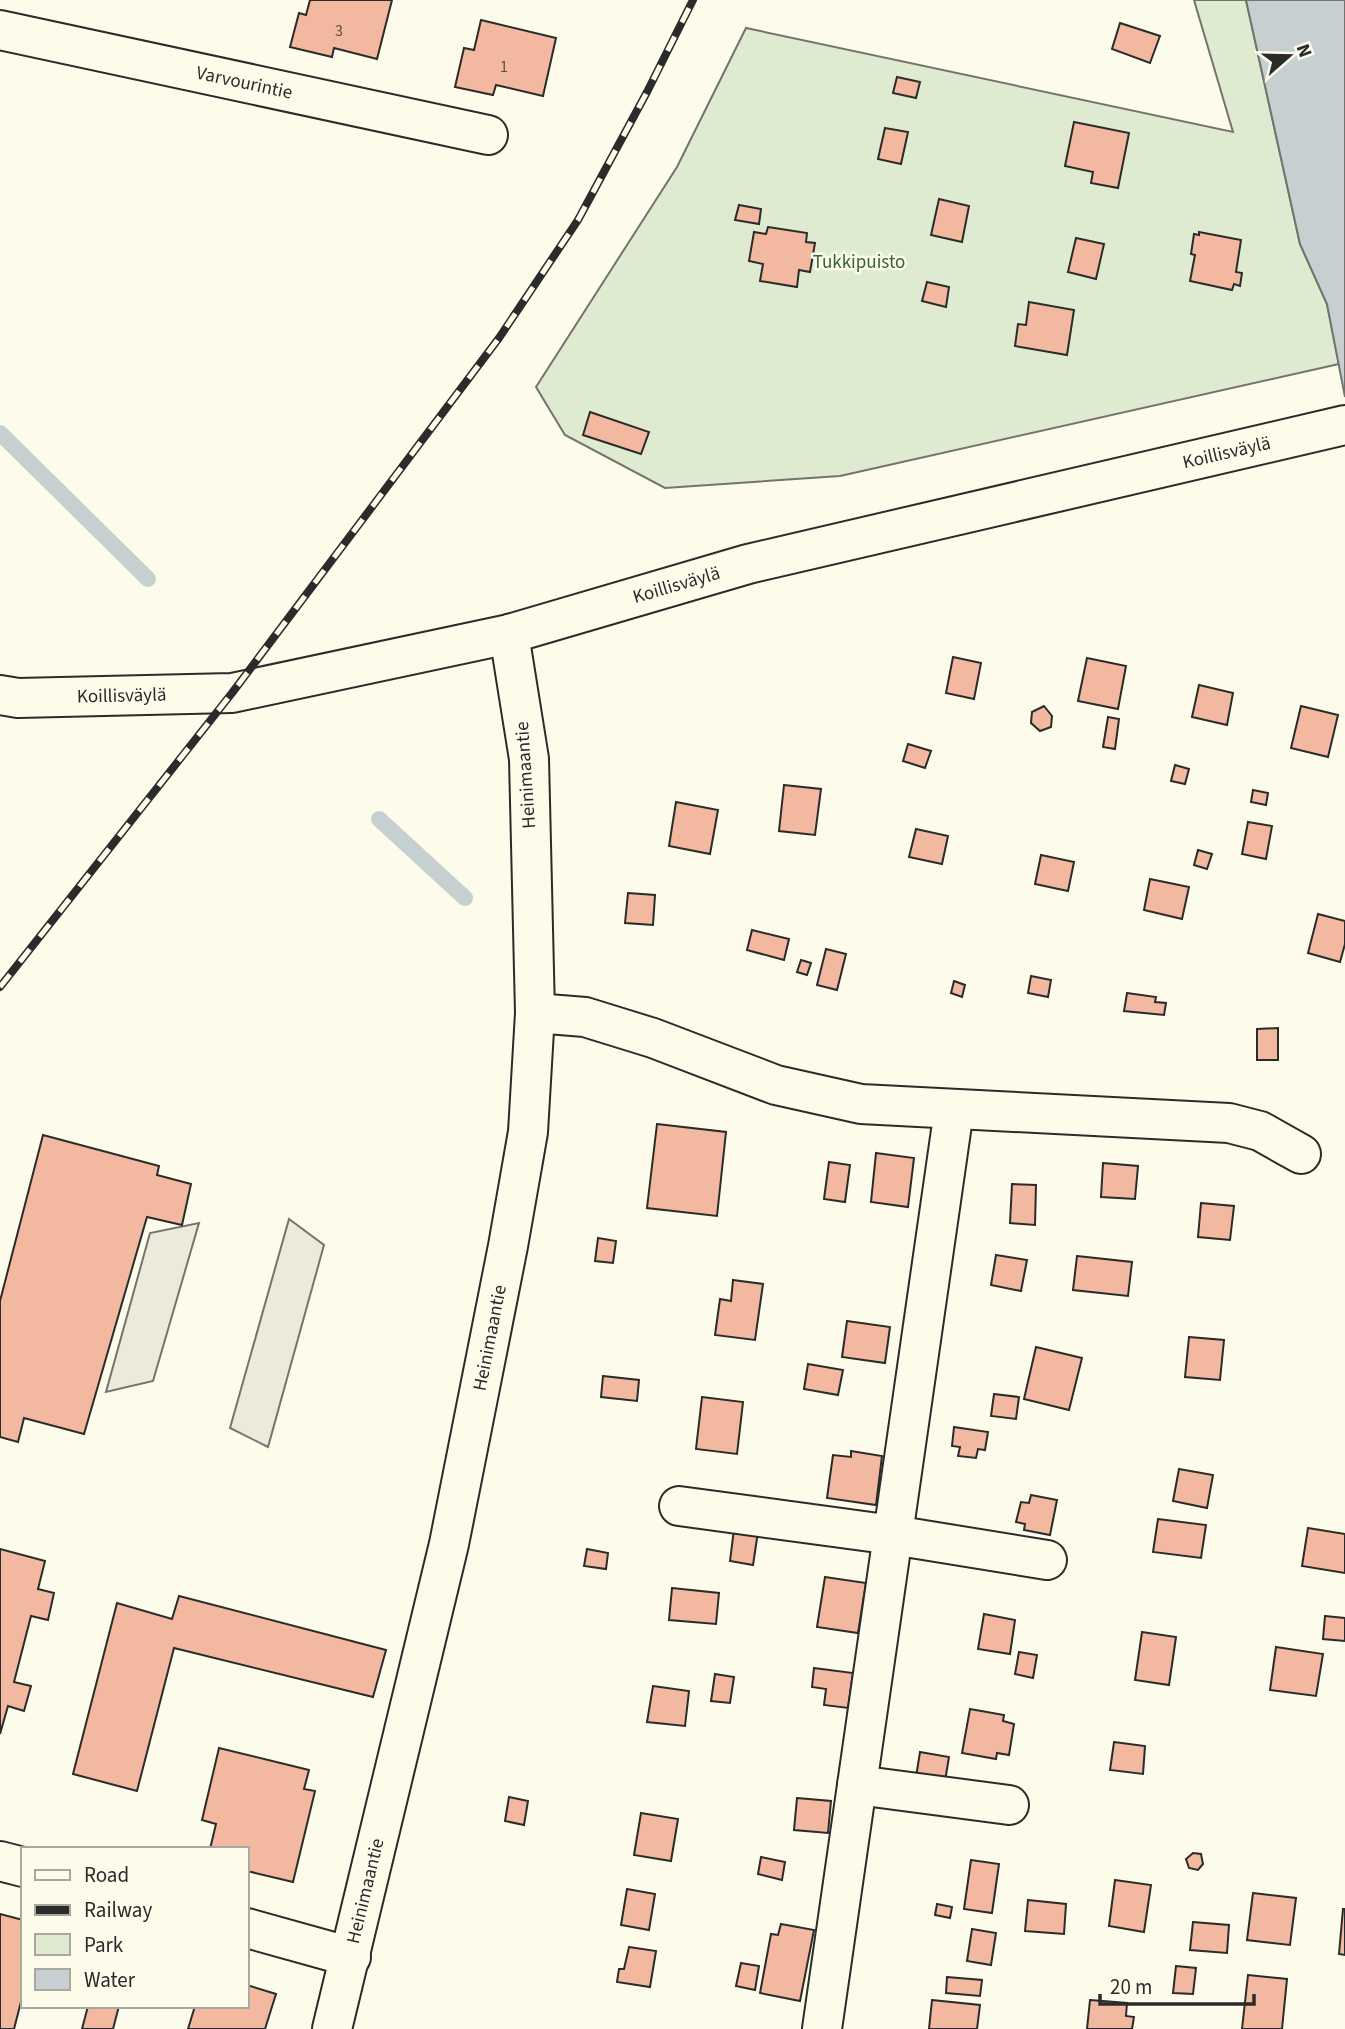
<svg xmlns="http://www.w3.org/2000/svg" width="1345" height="2029" viewBox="0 0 1345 2029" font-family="'Source Sans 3',sans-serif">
  <rect width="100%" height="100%" fill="#fdfbea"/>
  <!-- green -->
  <path fill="#deebd1" stroke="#74746e" stroke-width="2" d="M 1194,0 L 1246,0 L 1300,244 L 1327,304 L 1339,364 L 840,476 L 665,488 L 565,435 L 536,387 L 677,167 L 746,28 L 1233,132 Z"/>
  <!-- parking -->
  <g fill="#eceadb" stroke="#74746e" stroke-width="2">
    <path d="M 289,1219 L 324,1245 L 268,1447 L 230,1428 Z"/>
    <path d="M 199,1223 L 153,1381 L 106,1392 L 150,1233 Z"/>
  </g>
  <!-- water -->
  <path fill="#c7d0d0" stroke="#74746e" stroke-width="2" d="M 1246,0 L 1345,0 L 1345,397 L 1327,304 L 1300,244 Z"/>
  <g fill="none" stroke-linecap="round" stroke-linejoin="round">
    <!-- stream -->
    <g stroke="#c7d0d0" stroke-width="16">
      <path d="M 0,433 L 148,579"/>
      <path d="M 379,819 L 465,898"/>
    </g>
  </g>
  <!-- building -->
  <g fill="#f2b8a0" stroke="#2b2b2b" stroke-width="2">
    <path d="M 310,0 L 392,0 L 377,59 L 334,48 L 332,57 L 290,47 L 299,13 L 306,15 Z"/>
    <path d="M 481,20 L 556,38 L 543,96 L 496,85 L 493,95 L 455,87 L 464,48 L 474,50 Z"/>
    <path d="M 1120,23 L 1160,36 L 1150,63 L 1112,49 Z"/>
    <path d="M 897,77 L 920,82 L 916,98 L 893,93 Z"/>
    <path d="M 1074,122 L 1129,133 L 1118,188 L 1091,183 L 1093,172 L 1065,166 Z"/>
    <path d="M 885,128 L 908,132 L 901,164 L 878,159 Z"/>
    <path d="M 939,199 L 969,206 L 962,242 L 931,235 Z"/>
    <path d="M 739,205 L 761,209 L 759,224 L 735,220 Z"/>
    <path d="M 768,227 L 807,233 L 806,242 L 815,243 L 810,272 L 799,270 L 797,287 L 760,281 L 763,264 L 749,261 L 754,232 L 766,234 Z"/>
    <path d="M 1199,232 L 1241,240 L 1236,272 L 1242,273 L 1240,286 L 1234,284 L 1232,290 L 1190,281 L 1195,255 L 1191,254 L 1194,234 L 1199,235 Z"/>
    <path d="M 1076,238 L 1104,244 L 1096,279 L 1068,272 Z"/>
    <path d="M 927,282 L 949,287 L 946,307 L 922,301 Z"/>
    <path d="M 1029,302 L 1074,310 L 1067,355 L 1015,346 L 1018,324 L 1026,325 Z"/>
    <path d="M 590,412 L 649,432 L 641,454 L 583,435 Z"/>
    <path d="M 953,657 L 981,663 L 974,699 L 946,693 Z"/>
    <path d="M 1087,658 L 1126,666 L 1118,709 L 1078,701 Z"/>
    <path d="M 1199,685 L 1233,693 L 1227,725 L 1192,717 Z"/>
    <path d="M 1044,706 L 1052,716 L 1051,727 L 1040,731 L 1031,723 L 1032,712 Z"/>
    <path d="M 1301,706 L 1338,715 L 1328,757 L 1291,748 Z"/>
    <path d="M 1108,717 L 1119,719 L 1115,749 L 1103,747 Z"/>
    <path d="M 908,744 L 931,751 L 925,768 L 903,761 Z"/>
    <path d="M 1175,765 L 1189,769 L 1185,784 L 1171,781 Z"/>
    <path d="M 784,785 L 821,789 L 815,835 L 779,831 Z"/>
    <path d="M 1253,790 L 1268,793 L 1266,805 L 1251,802 Z"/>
    <path d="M 676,802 L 718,810 L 710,854 L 669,846 Z"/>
    <path d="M 1248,822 L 1272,826 L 1266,859 L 1242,854 Z"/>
    <path d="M 916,829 L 948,836 L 942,864 L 909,857 Z"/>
    <path d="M 1198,850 L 1212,854 L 1207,869 L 1194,865 Z"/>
    <path d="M 1041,855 L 1074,862 L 1068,891 L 1035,884 Z"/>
    <path d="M 1150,879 L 1189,887 L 1182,919 L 1144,910 Z"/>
    <path d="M 628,893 L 655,895 L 653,925 L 625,923 Z"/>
    <path d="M 1318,914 L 1345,921 L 1345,944 L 1340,962 L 1308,953 Z"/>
    <path d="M 752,930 L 789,939 L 784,960 L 747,950 Z"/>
    <path d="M 826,949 L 846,954 L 837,990 L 817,985 Z"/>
    <path d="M 801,960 L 811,963 L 807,975 L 797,972 Z"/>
    <path d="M 1031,976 L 1051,980 L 1048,997 L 1028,993 Z"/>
    <path d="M 954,981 L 965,985 L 962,997 L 951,993 Z"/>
    <path d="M 1127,993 L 1156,997 L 1155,1002 L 1166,1003 L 1164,1015 L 1124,1011 Z"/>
    <path d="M 1278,1028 L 1278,1060 L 1257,1060 L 1257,1029 Z"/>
    <path d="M 657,1124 L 726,1132 L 717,1216 L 647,1208 Z"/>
    <path d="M 43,1135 L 159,1166 L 157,1175 L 191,1184 L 182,1225 L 147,1217 L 84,1434 L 24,1418 L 18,1442 L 0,1437 L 0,1301 Z"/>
    <path d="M 876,1153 L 914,1158 L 908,1207 L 871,1202 Z"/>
    <path d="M 829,1162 L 850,1165 L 845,1202 L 824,1199 Z"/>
    <path d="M 1103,1163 L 1138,1166 L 1135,1199 L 1101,1197 Z"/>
    <path d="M 1012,1184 L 1036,1185 L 1035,1225 L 1010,1223 Z"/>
    <path d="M 1201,1203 L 1234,1206 L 1230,1240 L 1198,1237 Z"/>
    <path d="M 598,1238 L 616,1241 L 613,1263 L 595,1261 Z"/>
    <path d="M 996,1255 L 1027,1260 L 1021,1291 L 991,1285 Z"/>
    <path d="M 1077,1256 L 1132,1262 L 1128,1296 L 1073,1290 Z"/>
    <path d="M 733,1280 L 763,1284 L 755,1340 L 715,1335 L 720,1299 L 731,1301 Z"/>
    <path d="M 847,1321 L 890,1327 L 885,1363 L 842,1357 Z"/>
    <path d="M 1189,1337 L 1224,1340 L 1220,1380 L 1185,1377 Z"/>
    <path d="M 1036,1347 L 1082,1358 L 1069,1410 L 1024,1399 Z"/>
    <path d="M 808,1364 L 843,1370 L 838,1395 L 804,1389 Z"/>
    <path d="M 603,1376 L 639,1380 L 637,1401 L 601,1397 Z"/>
    <path d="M 994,1394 L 1019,1397 L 1016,1419 L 991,1416 Z"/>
    <path d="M 702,1397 L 743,1402 L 737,1454 L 696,1449 Z"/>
    <path d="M 954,1427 L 988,1432 L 985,1450 L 978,1449 L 976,1458 L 958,1456 L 960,1447 L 952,1446 Z"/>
    <path d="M 851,1451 L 882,1456 L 876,1505 L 827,1498 L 833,1455 L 851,1457 Z"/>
    <path d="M 1179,1469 L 1213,1475 L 1207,1508 L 1173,1501 Z"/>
    <path d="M 1031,1495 L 1057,1500 L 1050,1535 L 1024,1530 L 1025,1524 L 1016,1522 L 1021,1502 L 1029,1503 Z"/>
    <path d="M 1158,1519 L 1206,1525 L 1201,1558 L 1153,1552 Z"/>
    <path d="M 1308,1528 L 1345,1534 L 1345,1573 L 1302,1566 Z"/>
    <path d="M 734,1529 L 758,1532 L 753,1565 L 730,1561 Z"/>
    <path d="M 0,1549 L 45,1561 L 38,1589 L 54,1593 L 48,1620 L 31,1616 L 14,1682 L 31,1686 L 24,1711 L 8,1706 L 0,1734 Z"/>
    <path d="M 587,1549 L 608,1553 L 606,1569 L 584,1566 Z"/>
    <path d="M 825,1577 L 866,1583 L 858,1633 L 817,1627 Z"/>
    <path d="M 672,1588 L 719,1593 L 716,1624 L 669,1620 Z"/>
    <path d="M 179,1596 L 386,1650 L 373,1697 L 174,1648 L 137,1791 L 73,1774 L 117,1603 L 172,1619 Z"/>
    <path d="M 984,1614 L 1015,1620 L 1010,1654 L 978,1649 Z"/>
    <path d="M 1325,1616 L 1345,1618 L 1345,1641 L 1323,1639 Z"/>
    <path d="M 1142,1632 L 1176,1637 L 1169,1685 L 1135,1680 Z"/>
    <path d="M 1276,1647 L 1323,1654 L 1316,1696 L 1270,1690 Z"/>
    <path d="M 1019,1652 L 1037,1655 L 1033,1678 L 1015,1674 Z"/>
    <path d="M 814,1668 L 853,1673 L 848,1708 L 824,1705 L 826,1689 L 812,1687 Z"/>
    <path d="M 715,1674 L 734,1677 L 730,1703 L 711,1701 Z"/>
    <path d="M 653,1686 L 689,1691 L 685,1726 L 647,1722 Z"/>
    <path d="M 970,1709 L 1004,1715 L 1003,1721 L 1014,1724 L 1009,1755 L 997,1753 L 996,1759 L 962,1753 Z"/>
    <path d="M 1114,1742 L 1145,1746 L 1143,1774 L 1110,1770 Z"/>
    <path d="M 219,1748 L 309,1770 L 304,1789 L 315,1791 L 293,1882 L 247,1871 L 247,1849 L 210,1849 L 216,1824 L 202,1820 Z"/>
    <path d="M 920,1752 L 949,1757 L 945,1781 L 916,1777 Z"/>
    <path d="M 509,1797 L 528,1801 L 524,1825 L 505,1821 Z"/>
    <path d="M 797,1798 L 831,1801 L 828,1833 L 794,1830 Z"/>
    <path d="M 641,1813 L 678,1819 L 671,1861 L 634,1855 Z"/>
    <path d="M 1193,1853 L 1201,1854 L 1203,1864 L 1198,1870 L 1189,1868 L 1186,1859 Z"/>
    <path d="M 761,1857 L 785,1862 L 782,1880 L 758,1874 Z"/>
    <path d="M 971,1860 L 999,1864 L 992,1913 L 964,1909 Z"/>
    <path d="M 1115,1880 L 1151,1885 L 1144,1932 L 1109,1926 Z"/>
    <path d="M 627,1889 L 655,1894 L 649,1930 L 621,1925 Z"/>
    <path d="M 1253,1893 L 1296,1898 L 1290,1945 L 1247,1940 Z"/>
    <path d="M 1028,1900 L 1066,1904 L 1064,1934 L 1025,1931 Z"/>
    <path d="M 937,1904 L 952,1907 L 950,1918 L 935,1915 Z"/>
    <path d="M 1343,1909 L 1345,1909 L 1345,1955 L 1339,1954 Z"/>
    <path d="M 0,1914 L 23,1920 L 23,1994 L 14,2029 L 0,2029 Z"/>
    <path d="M 1193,1922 L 1229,1925 L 1227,1953 L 1190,1950 Z"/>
    <path d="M 781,1924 L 814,1930 L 800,2001 L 760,1993 L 771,1934 L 778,1935 Z"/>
    <path d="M 972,1929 L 996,1933 L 991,1965 L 967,1961 Z"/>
    <path d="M 629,1947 L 656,1951 L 650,1987 L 617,1982 L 619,1969 L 624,1969 Z"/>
    <path d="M 741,1963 L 759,1966 L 755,1990 L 736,1986 Z"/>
    <path d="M 1176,1966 L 1196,1968 L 1193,1994 L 1173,1993 Z"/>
    <path d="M 1248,1975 L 1287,1979 L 1282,2029 L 1242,2029 Z"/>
    <path d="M 947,1977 L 982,1980 L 980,1996 L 946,1993 Z"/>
    <path d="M 247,1985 L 276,1994 L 265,2029 L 188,2029 L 195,2006 L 247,2006 Z"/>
    <path d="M 932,2000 L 980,2005 L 977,2029 L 929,2029 Z"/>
    <path d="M 1090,2000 L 1127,2003 L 1126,2016 L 1134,2017 L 1132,2029 L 1087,2029 Z"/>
    <path d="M 88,2006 L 119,2006 L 113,2029 L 82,2029 Z"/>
  </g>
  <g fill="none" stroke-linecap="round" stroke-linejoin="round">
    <!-- minor casing -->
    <g stroke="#2b2b2b" stroke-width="42">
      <g id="minor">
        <path id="s1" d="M 0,30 L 488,135"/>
        <path d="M 535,1013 L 585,1017 L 653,1038 L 776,1085 L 861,1104 L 1229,1123 L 1260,1131 L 1301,1154"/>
        <path d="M 679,1506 L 893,1535 L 1047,1560"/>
        <path d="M 857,1785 L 1009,1805"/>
        <path d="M 0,1861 L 23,1867"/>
        <path d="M 247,1928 L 351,1957"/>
        <path id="s2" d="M 332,2029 L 449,1544 L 508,1246 L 528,1132 L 535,1013 L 529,759 L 509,634"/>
        <path d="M 822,2029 L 954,1110"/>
      </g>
    </g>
    <!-- secondary casing -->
    <g stroke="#2b2b2b" stroke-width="42">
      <g id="secondary">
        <path id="s3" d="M 0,695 L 18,698 L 232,693 L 509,634 L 748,564 L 1345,425"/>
      </g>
    </g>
    <!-- minor -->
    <use href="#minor" stroke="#fdfbea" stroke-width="38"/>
    <!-- secondary -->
    <use href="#secondary" stroke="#fdfbea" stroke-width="38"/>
    <!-- rail casing -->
    <g stroke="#2b2b2b" stroke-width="8">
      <path id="rail" d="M 0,987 L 232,693 L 499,338 L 578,220 L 647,92 L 693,0"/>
    </g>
    <!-- rail -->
    <use href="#rail" stroke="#fdfbea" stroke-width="5" stroke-dasharray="16" stroke-linecap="butt"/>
  </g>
  <g text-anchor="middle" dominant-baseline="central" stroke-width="5" stroke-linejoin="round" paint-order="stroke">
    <!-- number labels -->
    <g font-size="16" fill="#5d4e48">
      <text x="339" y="31">3</text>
      <text x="504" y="67">1</text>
    </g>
    <!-- street labels -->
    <g font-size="19" fill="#2b2b2b" stroke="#fdfbea">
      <text stroke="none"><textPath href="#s1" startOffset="250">Varvourintie</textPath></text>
      <text stroke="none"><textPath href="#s3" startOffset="1256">Koillisväylä</textPath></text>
      <text stroke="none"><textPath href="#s3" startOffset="690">Koillisväylä</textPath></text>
      <text stroke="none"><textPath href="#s3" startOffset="122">Koillisväylä</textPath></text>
      <text transform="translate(526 775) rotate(-94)">Heinimaantie</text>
      <text stroke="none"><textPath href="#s2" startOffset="709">Heinimaantie</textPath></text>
      <text stroke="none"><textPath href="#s2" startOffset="142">Heinimaantie</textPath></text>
    </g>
    <!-- park labels -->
    <g font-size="19" fill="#34623c" stroke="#fdfbea">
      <text x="859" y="262">Tukkipuisto</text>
    </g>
  </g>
  <!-- legend -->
  <rect x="21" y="1847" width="228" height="161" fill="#fdfbea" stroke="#a9a89e" stroke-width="2"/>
  <rect x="35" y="1870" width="35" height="10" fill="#fdfbea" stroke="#a9a89e" stroke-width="2"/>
  <text x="84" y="1882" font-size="21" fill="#2b2b2b">Road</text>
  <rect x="35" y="1905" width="35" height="10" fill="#2b2b2b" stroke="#a9a89e" stroke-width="2"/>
  <text x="84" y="1917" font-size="21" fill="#2b2b2b">Railway</text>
  <rect x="35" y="1934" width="35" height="21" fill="#deebd1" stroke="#a9a89e" stroke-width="2"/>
  <text x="84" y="1952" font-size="21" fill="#2b2b2b">Park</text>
  <rect x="35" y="1969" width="35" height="21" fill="#c7d0d0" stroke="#a9a89e" stroke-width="2"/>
  <text x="84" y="1987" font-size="21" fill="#2b2b2b">Water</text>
  <!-- north arrow -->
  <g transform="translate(1289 56) rotate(70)" stroke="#fdfbea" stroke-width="5" paint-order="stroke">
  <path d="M0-5L12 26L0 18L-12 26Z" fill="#2b2b2b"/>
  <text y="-10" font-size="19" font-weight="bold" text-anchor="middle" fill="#2b2b2b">N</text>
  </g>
  <!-- scale -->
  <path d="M1100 1994v10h154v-10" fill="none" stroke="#2b2b2b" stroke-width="3.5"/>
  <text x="1110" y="1994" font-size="21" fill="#2b2b2b" stroke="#fdfbea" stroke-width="5" paint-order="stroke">20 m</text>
</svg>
